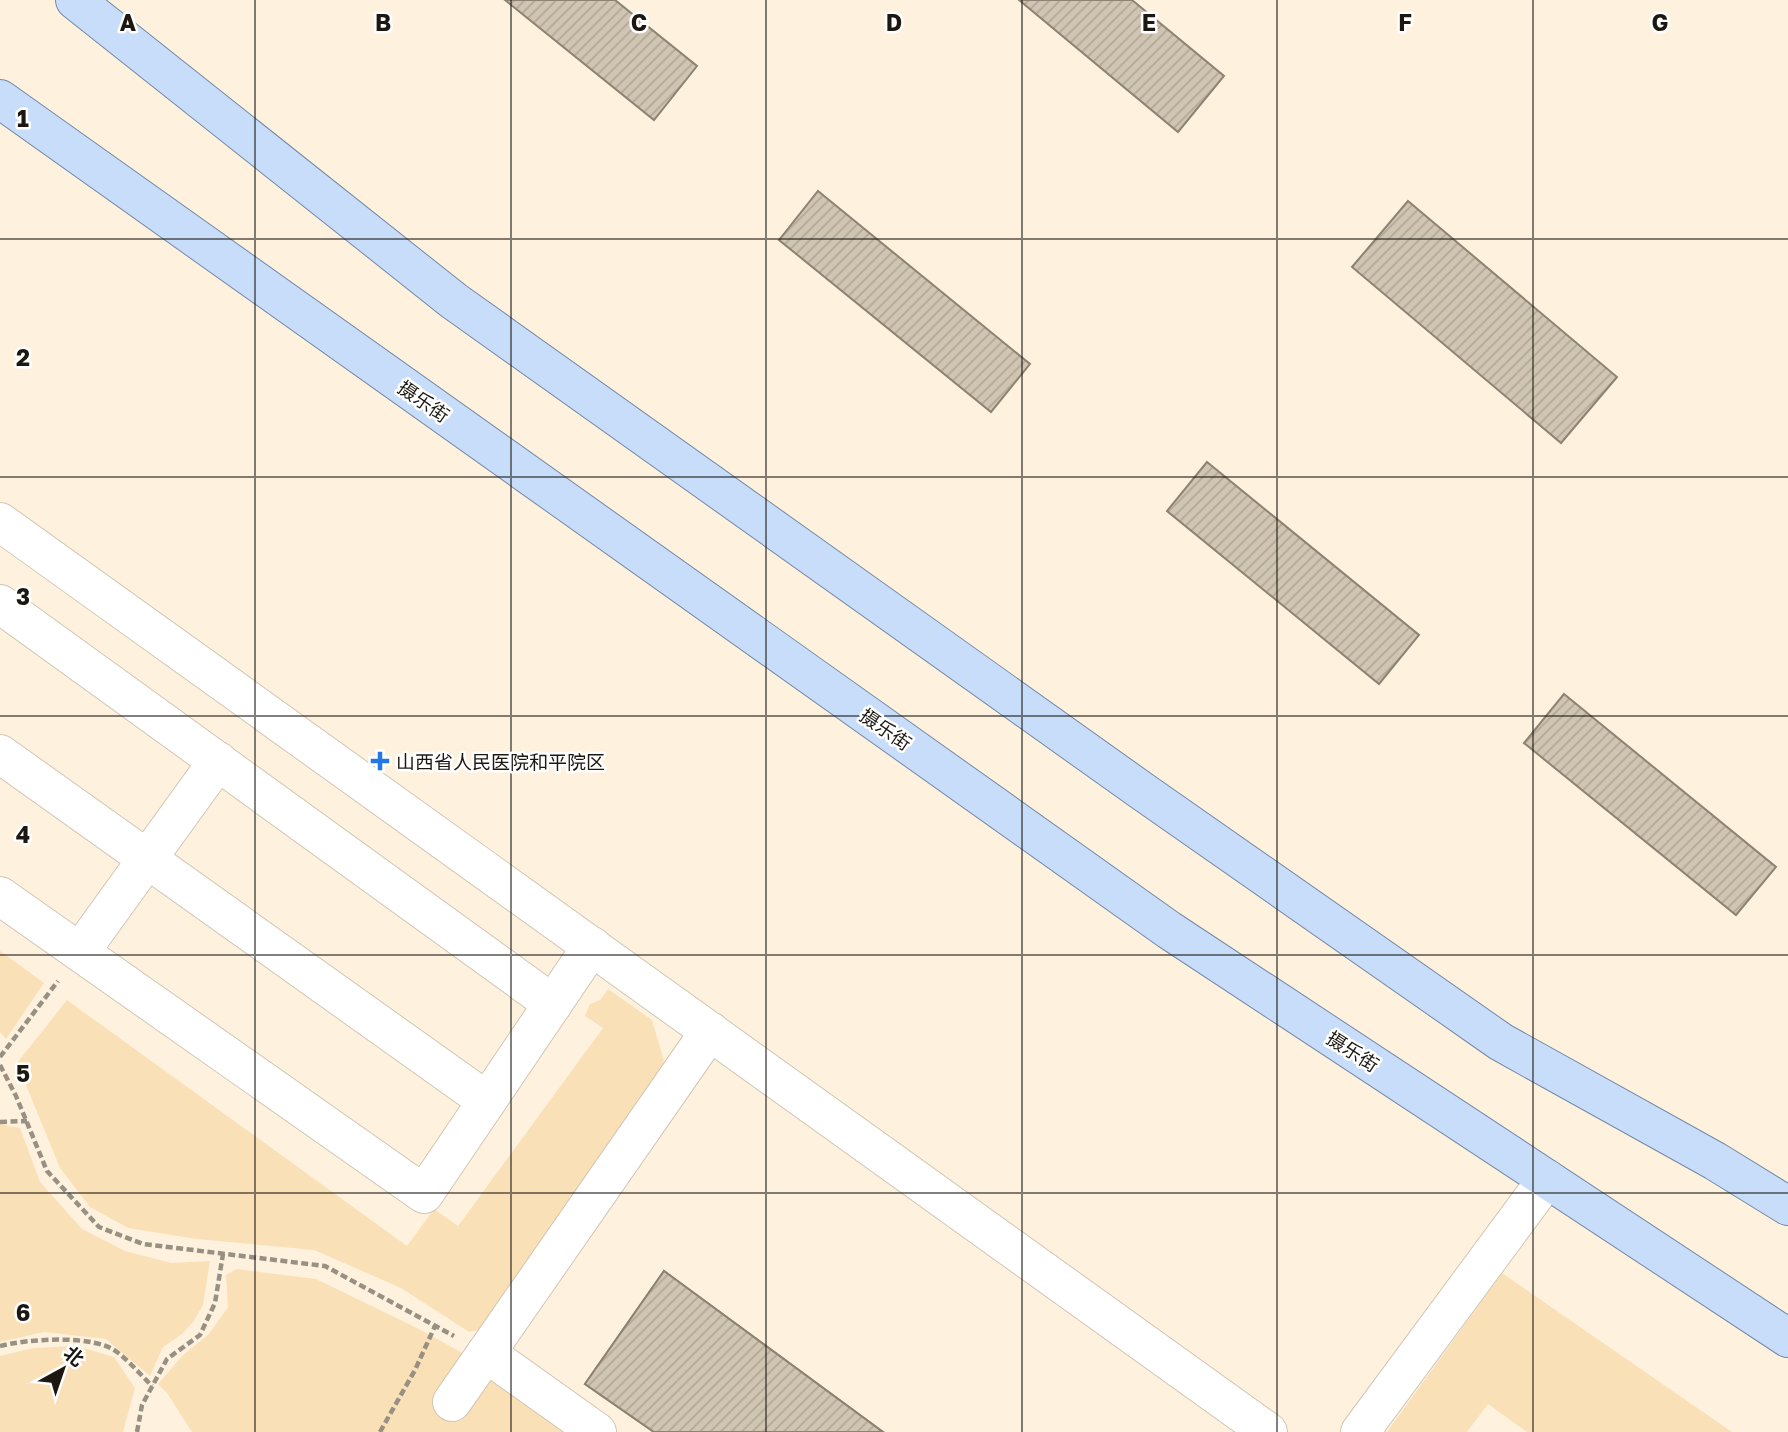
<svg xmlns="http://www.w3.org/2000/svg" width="1788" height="1432" viewBox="0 0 1788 1432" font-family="'Golos Text','Noto Sans SC',sans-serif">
  <defs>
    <pattern id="building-hatch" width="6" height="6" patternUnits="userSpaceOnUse" patternTransform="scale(1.75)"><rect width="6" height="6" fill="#d0c5b2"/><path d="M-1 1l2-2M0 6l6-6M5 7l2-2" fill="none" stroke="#b2a898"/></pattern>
  </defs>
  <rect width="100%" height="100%" fill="#fef2df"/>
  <!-- grass -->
  <g fill="#fae0b6">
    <path d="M 0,951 L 44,983 L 6,1039 L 0,1032 Z"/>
    <path d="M 608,989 L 652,1020 L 664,1061 L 647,1093 L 479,1330 L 469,1332 L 401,1288 L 314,1250 L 196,1239 L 128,1228 L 90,1207 L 60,1168 L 17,1063 L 67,1000 L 407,1246 L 434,1209 L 458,1226 L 603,1028 L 585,1016 L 590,1004 L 600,1000 Z"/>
    <path d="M 0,1124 L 20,1128 L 40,1182 L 82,1229 L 125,1251 L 171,1263 L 210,1261 L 203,1305 L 193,1322 L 182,1334 L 163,1347 L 150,1376 L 106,1339 L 44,1332 L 0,1342 Z"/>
    <path d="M 237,1269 L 316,1279 L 419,1329 L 517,1383 L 583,1432 L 192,1432 L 167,1393 L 158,1384 L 183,1355 L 209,1334 L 228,1307 L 226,1275 Z"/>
    <path d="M 1502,1273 L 1732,1432 L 1527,1432 L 1488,1404 L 1467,1432 L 1387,1432 Z"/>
    <path d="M 77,1346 L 114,1357 L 135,1388 L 123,1432 L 0,1432 L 0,1356 L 33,1348 Z"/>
  </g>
  <!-- building -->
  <g fill="url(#building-hatch)" stroke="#8e8372" stroke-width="2">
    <path d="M 505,0 L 615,0 L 697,66 L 654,120 Z"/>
    <path d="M 1019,0 L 1132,0 L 1224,76 L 1178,132 Z"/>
    <path d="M 818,191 L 1030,364 L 991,412 L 779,240 Z"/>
    <path d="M 1408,201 L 1617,377 L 1561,443 L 1352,267 Z"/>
    <path d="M 1207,462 L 1419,635 L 1379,684 L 1167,511 Z"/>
    <path d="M 1564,694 L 1776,867 L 1736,915 L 1524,743 Z"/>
    <path d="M 664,1271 L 883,1432 L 654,1432 L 585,1384 Z"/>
    <path d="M 664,1271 L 883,1432 L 654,1432 L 585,1384 Z"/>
  </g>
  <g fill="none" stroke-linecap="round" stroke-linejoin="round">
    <!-- minor casing -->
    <g stroke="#d1c6b3" stroke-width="40">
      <g id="minor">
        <path d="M 0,522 L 1268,1432"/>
        <path d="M 0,604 L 553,1004"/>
        <path d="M 0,754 L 487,1101"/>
        <path d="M 0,896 L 424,1194 L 592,946"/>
        <path d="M 80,952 L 218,761"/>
        <path d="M 486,1353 L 597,1432"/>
        <path d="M 452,1402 L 710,1031"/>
        <path d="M 1360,1432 L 1547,1179"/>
      </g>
    </g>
    <!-- major casing -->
    <g stroke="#7489a6" stroke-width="40">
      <g id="major">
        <path d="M 75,0 L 454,301 L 1142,791 L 1501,1042 L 1715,1161 L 1788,1206"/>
        <path d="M 0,99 L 1169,930 L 1788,1338"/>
      </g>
    </g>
    <!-- path -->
    <g stroke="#989082" stroke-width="4.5" stroke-dasharray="7 3.5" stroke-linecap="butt">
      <path d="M 0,1057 L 58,981"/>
      <path d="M 0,1065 L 16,1096 L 47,1171 L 99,1227 L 143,1244 L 325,1266 L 454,1336"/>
      <path d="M 0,1122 L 27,1121"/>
      <path d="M 0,1346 C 27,1339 94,1334 117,1352 C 130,1362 141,1375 152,1386"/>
      <path d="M 137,1432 L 142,1405 L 167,1359 L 200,1335 L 215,1303 L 223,1254"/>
      <path d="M 380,1432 L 415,1370 L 435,1326"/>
    </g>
    <!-- minor -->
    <use href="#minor" stroke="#fff" stroke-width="38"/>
    <!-- major -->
    <use href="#major" stroke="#c8ddfa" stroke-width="38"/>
  </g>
  <!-- grid -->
  <path fill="none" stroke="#1c1811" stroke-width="2" stroke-opacity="0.55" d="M 255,0 L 255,1432M 511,0 L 511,1432M 766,0 L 766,1432M 1022,0 L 1022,1432M 1277,0 L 1277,1432M 1533,0 L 1533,1432M 0,239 L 1788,239M 0,477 L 1788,477M 0,716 L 1788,716M 0,955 L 1788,955M 0,1193 L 1788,1193"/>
  <!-- markers -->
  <path fill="#2578e3" stroke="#fff" stroke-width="2.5" d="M376.5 750.5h7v7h7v7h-7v7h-7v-7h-7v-7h7z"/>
  <g text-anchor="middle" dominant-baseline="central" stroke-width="5" stroke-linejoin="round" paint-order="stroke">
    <!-- street labels -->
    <g font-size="19" fill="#1c1811" stroke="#fff">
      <text transform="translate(424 401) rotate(35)">摄乐街</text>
      <text transform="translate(886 729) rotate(35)">摄乐街</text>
      <text transform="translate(1353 1051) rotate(33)">摄乐街</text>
    </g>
    <!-- poi labels -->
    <g font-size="19" fill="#1c1811" stroke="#fff" text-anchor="start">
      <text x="396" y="761">山西省人民医院和平院区</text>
    </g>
  </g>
  <g font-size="23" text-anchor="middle" font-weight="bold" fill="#1c1811" stroke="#fff" stroke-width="5" stroke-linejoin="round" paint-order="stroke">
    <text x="128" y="31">A</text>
    <text x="383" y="31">B</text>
    <text x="639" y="31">C</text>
    <text x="894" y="31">D</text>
    <text x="1149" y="31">E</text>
    <text x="1405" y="31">F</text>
    <text x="1660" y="31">G</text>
    <text x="23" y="127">1</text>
    <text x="23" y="366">2</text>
    <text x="23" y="605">3</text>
    <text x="23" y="843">4</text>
    <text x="23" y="1082">5</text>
    <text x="23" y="1321">6</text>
  </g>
  <!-- north arrow -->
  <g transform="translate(63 1369) rotate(40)" stroke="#ffffff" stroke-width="5" paint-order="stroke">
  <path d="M0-5L12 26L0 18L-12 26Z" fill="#1c1811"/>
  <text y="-10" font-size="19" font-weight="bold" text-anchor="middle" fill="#1c1811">北</text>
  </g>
</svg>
